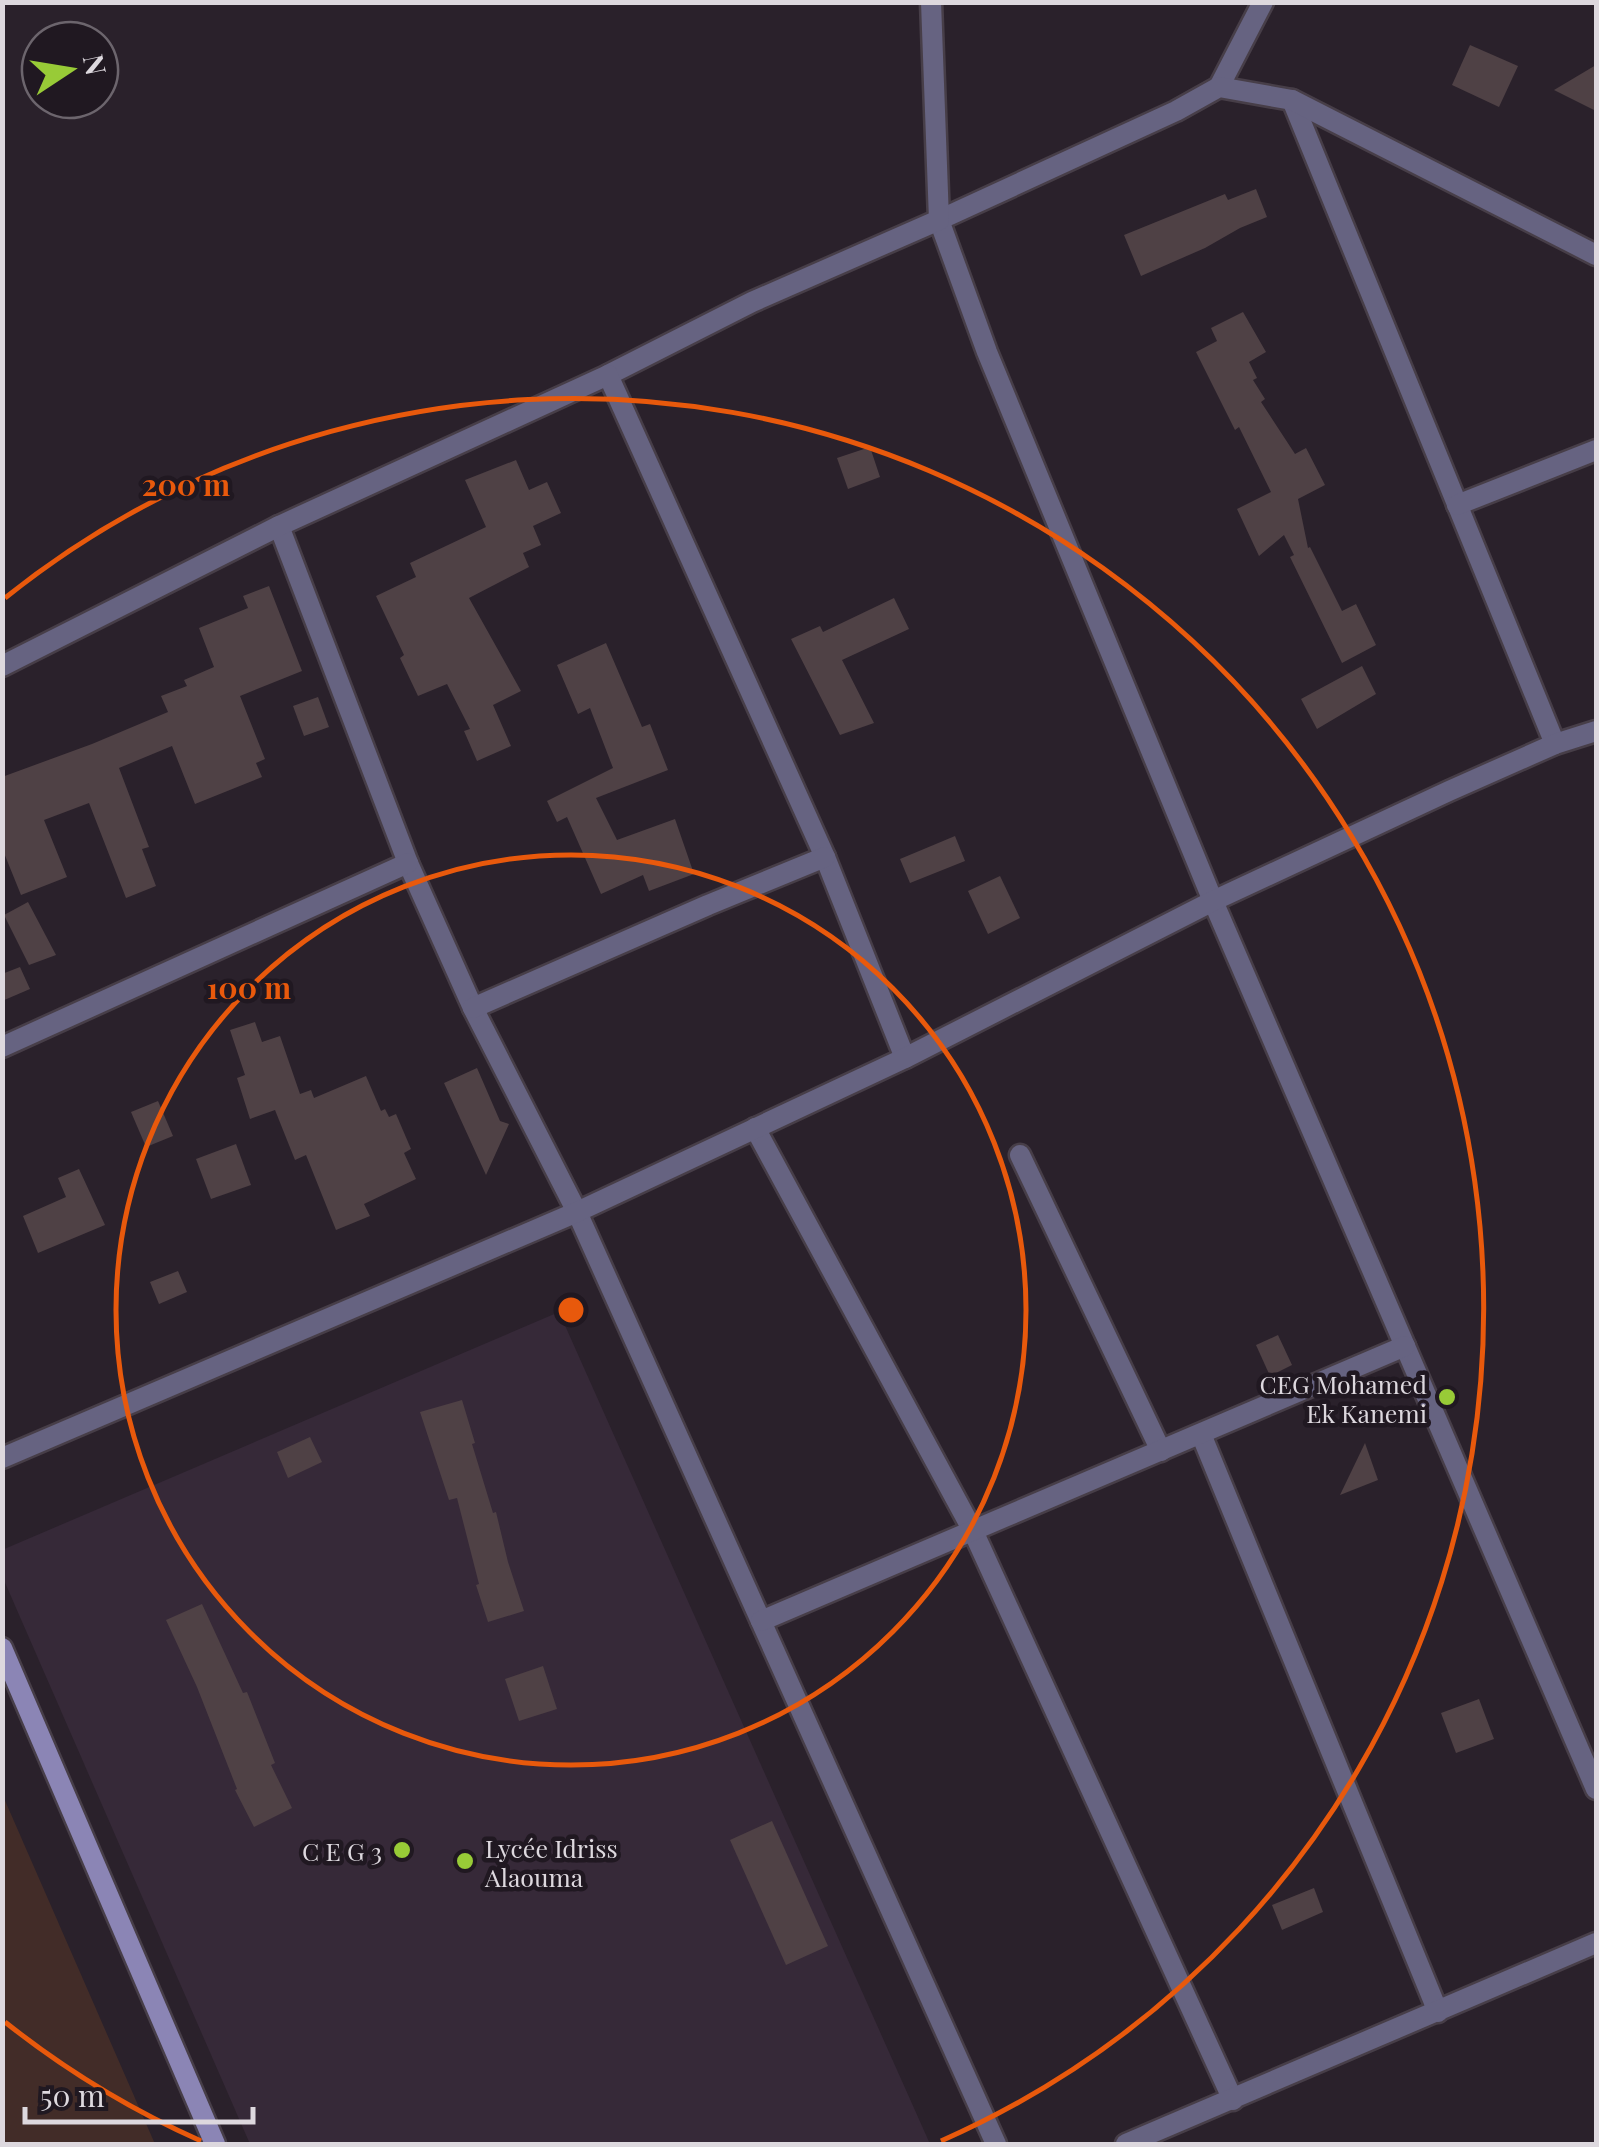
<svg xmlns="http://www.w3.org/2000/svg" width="1599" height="2147" viewBox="0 0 1599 2147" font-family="'Playfair Display',serif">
  <rect width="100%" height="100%" fill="#2a212b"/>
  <!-- built -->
  <path fill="#362938" d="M 559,1312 L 930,2144 L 250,2144 L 3,1578 L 2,1550 Z"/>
  <!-- green -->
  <path fill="#422c28" d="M 3,1796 L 155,2144 L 3,2144 Z"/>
  <!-- building -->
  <g fill="#4f4145">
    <path d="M 1470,45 L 1518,66 L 1499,107 L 1452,85 Z"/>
    <path d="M 1596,65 L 1596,111 L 1554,90 Z"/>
    <path d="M 1256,189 L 1267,217 L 1240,228 L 1205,248 L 1141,276 L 1124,235 L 1225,194 L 1228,200 Z"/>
    <path d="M 1243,312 L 1266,352 L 1249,362 L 1257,378 L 1253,380 L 1265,399 L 1261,402 L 1295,454 L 1306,448 L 1325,485 L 1298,499 L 1308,548 L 1310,547 L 1342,611 L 1356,604 L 1376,645 L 1342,663 L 1290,557 L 1294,555 L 1284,535 L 1259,556 L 1237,509 L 1271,492 L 1239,427 L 1235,430 L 1196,352 L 1217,341 L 1211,328 Z"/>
    <path d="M 870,447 L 880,477 L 848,489 L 837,458 Z"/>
    <path d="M 516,460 L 529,490 L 547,482 L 561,513 L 533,526 L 541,545 L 523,553 L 529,567 L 469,598 L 521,691 L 493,705 L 511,746 L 477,761 L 464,731 L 470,729 L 447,684 L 418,696 L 400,658 L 404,655 L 376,596 L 416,577 L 410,563 L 486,527 L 465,480 Z"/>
    <path d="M 269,586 L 302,671 L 240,696 L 265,759 L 256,763 L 262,777 L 195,804 L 172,746 L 119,768 L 149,847 L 142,849 L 156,886 L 126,898 L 89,803 L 44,820 L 67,877 L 21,895 L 2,848 L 2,777 L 92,744 L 168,712 L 161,696 L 187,686 L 184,680 L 214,667 L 199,628 L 248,608 L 243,596 Z"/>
    <path d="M 894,598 L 909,629 L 842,660 L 874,723 L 840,735 L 791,639 L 820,626 L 823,632 Z"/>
    <path d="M 606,643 L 642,727 L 650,724 L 668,770 L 596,798 L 617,840 L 675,819 L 694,874 L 649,891 L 643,875 L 601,894 L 567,817 L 557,822 L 547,801 L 613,768 L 590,708 L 578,714 L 557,665 Z"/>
    <path d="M 1362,666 L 1376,694 L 1317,729 L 1301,699 Z"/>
    <path d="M 318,697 L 329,727 L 304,736 L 293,706 Z"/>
    <path d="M 955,836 L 965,861 L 910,883 L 900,859 Z"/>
    <path d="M 1000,876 L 1020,918 L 988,934 L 968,891 Z"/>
    <path d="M 28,902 L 56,955 L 29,965 L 4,915 Z"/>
    <path d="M 20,967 L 30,989 L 2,1001 L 2,974 Z"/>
    <path d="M 255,1022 L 262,1042 L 280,1036 L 300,1094 L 311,1090 L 314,1098 L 366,1076 L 381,1111 L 385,1109 L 389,1117 L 396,1114 L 411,1149 L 404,1153 L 416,1179 L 364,1204 L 370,1216 L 336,1230 L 306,1155 L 295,1160 L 275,1110 L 250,1119 L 237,1078 L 245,1075 L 230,1030 Z"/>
    <path d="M 477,1068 L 500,1121 L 509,1124 L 486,1175 L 444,1083 Z"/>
    <path d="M 158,1101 L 173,1136 L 146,1147 L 131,1112 Z"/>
    <path d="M 236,1144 L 251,1185 L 211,1199 L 196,1159 Z"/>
    <path d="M 79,1169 L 105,1225 L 38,1253 L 23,1216 L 66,1197 L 58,1178 Z"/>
    <path d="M 178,1271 L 187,1292 L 159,1304 L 150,1282 Z"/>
    <path d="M 1278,1335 L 1292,1365 L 1270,1376 L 1256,1345 Z"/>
    <path d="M 462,1400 L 475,1443 L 472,1444 L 493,1513 L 496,1512 L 508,1562 L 524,1611 L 488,1622 L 476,1585 L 479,1584 L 457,1498 L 449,1500 L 420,1412 Z"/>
    <path d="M 310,1437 L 322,1462 L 288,1478 L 277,1452 Z"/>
    <path d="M 1365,1443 L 1378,1480 L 1340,1495 Z"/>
    <path d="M 202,1604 L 243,1693 L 247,1692 L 275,1763 L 271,1765 L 292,1808 L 254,1827 L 235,1790 L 237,1789 L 197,1687 L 166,1620 Z"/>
    <path d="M 543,1666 L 557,1709 L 519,1721 L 505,1679 Z"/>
    <path d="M 1479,1699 L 1494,1739 L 1456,1753 L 1441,1713 Z"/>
    <path d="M 772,1821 L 828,1946 L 786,1965 L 730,1840 Z"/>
    <path d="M 1314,1888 L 1323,1912 L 1282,1930 L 1272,1905 Z"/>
  </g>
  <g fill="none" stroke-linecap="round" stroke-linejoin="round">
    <!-- street casing -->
    <g stroke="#473e48" stroke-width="25">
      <g id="street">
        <path d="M 1219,87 L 1263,2"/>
        <path d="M 1292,100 L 1555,744"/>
        <path d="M 1596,255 L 1292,100 L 1219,87 L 1176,111 L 939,220 L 987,352 L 1213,901 L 1596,1789"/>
        <path d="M 608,375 L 752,302 L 939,220 L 931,2"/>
        <path d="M 1457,505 L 1596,450"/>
        <path d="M 279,526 L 408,863 L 473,1008 L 577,1212 L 996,2144"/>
        <path d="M 2,666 L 279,526 L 608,375 L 825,857 L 905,1058"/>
        <path d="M 473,1008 L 708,905 L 825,857"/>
        <path d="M 2,1047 L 408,863"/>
        <path d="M 755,1128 L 973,1531 L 1233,2100"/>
        <path d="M 1020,1155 L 1161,1451"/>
        <path d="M 1201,1434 L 1438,2012"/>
        <path d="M 2,1458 L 577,1212 L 905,1058 L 1213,901 L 1449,791 L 1555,744 L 1596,731"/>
        <path d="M 761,1621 L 1405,1346"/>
        <path d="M 1126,2144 L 1596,1943"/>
      </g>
    </g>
    <!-- secondary casing -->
    <g stroke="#473e48" stroke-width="25">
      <path id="secondary" d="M 2,1648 L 215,2144"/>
    </g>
    <!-- street -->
    <use href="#street" stroke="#666381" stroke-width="20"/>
    <!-- secondary -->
    <use href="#secondary" stroke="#8b85b5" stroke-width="20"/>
  </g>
  <!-- distance rings -->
  <g fill="none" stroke="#e8590c" stroke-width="5">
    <circle cx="571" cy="1310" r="455"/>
    <path d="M201 2141A910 910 0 0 1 5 2022M5 598A910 910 0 1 1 941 2141"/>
  </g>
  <!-- markers -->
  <g fill="#98cb37" stroke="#201821" stroke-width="4">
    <circle cx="1447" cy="1397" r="10"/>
    <circle cx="402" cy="1850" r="10"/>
    <circle cx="465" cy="1861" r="10"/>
  </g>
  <g text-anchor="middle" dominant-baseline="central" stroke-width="9" stroke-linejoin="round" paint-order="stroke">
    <!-- poi labels -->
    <g font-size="25" fill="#ddd8de" stroke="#201821" text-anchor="end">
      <text x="1427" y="1383">CEG Mohamed<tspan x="1427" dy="29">Ek Kanemi</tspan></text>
      <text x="485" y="1847" text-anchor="start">Lycée Idriss<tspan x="485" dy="29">Alaouma</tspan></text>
      <text x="382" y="1850">C E G 3</text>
    </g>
  </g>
  <circle cx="571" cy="1310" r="15" fill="#e8590c" stroke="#201821" stroke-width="5"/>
  <g font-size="30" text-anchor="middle" font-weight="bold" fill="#e8590c" stroke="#201821" stroke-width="9" stroke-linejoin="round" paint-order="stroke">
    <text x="186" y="496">200 m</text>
    <text x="249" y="999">100 m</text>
  </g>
  <!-- border -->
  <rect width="1599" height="2147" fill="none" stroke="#ddd8de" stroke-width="10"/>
  <!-- north arrow -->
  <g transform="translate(70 70) rotate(78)"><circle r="48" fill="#201821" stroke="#6c656d" stroke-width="2.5"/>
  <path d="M0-8L18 38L0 25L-18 38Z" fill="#98cb37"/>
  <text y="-15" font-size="28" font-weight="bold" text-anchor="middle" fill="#ddd8de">N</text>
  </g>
  <!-- scale -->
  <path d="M25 2107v15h228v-15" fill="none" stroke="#ddd8de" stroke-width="5"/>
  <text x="40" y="2107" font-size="30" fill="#ddd8de" stroke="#201821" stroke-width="8" paint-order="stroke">50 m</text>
</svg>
